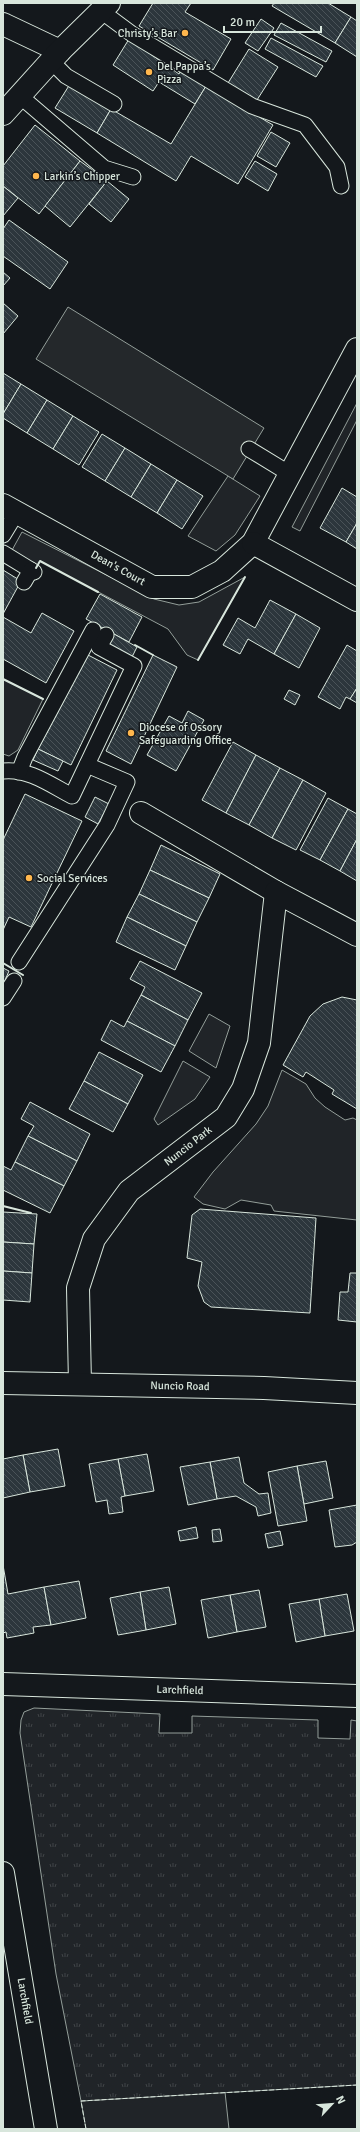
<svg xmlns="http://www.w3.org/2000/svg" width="360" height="2132" viewBox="0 0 360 2132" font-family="Signika,sans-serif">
  <defs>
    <pattern id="park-tufts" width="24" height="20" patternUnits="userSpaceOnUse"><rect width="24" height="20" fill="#202428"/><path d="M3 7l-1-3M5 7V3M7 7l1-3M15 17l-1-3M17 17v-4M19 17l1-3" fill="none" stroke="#404447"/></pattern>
    <pattern id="building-back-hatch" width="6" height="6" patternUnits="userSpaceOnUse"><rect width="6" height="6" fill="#2c363c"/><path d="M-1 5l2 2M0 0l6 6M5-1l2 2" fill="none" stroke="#4a5358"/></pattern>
  </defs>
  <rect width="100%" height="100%" fill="#14181c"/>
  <!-- green -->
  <g fill="#202428" stroke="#939e99">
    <path d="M 357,403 L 357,420 L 300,531 L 292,527 Z"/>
    <path d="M 228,476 L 260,496 L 235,535 L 216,551 L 188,536 Z"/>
    <path d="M 22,532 L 154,599 L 179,605 L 199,602 L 245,577 L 198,660 L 187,655 L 168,629 L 40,561 L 37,566 L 11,552 Z"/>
    <path d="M 3,679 L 43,699 L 18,750 L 9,756 L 3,754 Z"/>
    <path d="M 209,1014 L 230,1026 L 216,1068 L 189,1051 Z"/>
    <path d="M 183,1061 L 210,1077 L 195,1099 L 158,1125 L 154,1119 Z"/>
    <path d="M 282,1070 L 306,1084 L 315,1098 L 325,1107 L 345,1120 L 353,1118 L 357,1120 L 357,1220 L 274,1211 L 271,1205 L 241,1200 L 225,1209 L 203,1204 L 194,1197 L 213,1172 L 256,1124 L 268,1106 Z"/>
    <path d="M 225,2092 L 229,2129 L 86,2129 L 81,2101 Z"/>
  </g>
  <!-- park -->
  <path fill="url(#park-tufts)" stroke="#939e99" d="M 34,1708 L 160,1714 L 159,1733 L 192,1733 L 192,1716 L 318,1720 L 318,1738 L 350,1739 L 351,1720 L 357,1721 L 357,2085 L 81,2101 L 56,1974 L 20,1733 L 21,1720 L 24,1712 Z"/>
  <!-- parking -->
  <path fill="#24282b" stroke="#939e99" d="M 68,307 L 264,428 L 233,479 L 36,359 Z"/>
  <!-- building -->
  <g fill="url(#building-back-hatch)" stroke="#d8e6dc">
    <path d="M 153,3 L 191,3 L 185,12 L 231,39 L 213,70 L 139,26 Z"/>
    <path d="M 274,3 L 328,3 L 351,17 L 335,43 L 272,6 Z"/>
    <path d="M 351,17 L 357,21 L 357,57 L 335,43 Z"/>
    <path d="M 261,19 L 274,28 L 258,51 L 245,43 Z"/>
    <path d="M 281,23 L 332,51 L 326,62 L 274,35 Z"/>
    <path d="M 271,38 L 323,66 L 316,77 L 265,49 Z"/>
    <path d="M 129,39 L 179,74 L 181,70 L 206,86 L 195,104 L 159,82 L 153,91 L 113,65 Z"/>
    <path d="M 249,49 L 278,67 L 257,100 L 228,83 Z"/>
    <path d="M 70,84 L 111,109 L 97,133 L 55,108 Z"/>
    <path d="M 206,86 L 273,125 L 238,184 L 191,156 L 176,181 L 97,133 L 111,109 L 171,144 Z"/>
    <path d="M 35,125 L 80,161 L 39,214 L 3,186 L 3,166 Z"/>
    <path d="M 271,132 L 290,143 L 276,167 L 257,156 Z"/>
    <path d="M 80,161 L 107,181 L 70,227 L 45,206 Z"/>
    <path d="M 255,161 L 277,174 L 268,191 L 245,177 Z"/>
    <path d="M 107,181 L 129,199 L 111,222 L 89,204 Z"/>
    <path d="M 3,186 L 18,198 L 3,216 Z"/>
    <path d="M 9,220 L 68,262 L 50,289 L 3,256 L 3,229 Z"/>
    <path d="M 3,272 L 10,278 L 3,286 Z"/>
    <path d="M 3,303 L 18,316 L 3,334 Z"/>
    <path d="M 3,373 L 21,384 L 3,414 Z"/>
    <path d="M 21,384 L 47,400 L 27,433 L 3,418 L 3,414 Z"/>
    <path d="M 47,400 L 73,416 L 53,449 L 27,433 Z"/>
    <path d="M 73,416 L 99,432 L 79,465 L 53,449 Z"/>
    <path d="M 102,434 L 125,448 L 105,481 L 82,467 Z"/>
    <path d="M 125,448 L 151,464 L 131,497 L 105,481 Z"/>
    <path d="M 151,464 L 177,480 L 157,513 L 131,497 Z"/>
    <path d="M 177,480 L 203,496 L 182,529 L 157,513 Z"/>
    <path d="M 342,488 L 357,497 L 357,523 L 346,542 L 320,528 Z"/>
    <path d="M 357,523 L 357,549 L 346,542 Z"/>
    <path d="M 3,570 L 21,581 L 3,614 Z"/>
    <path d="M 100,594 L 142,617 L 129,642 L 86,619 Z"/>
    <path d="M 270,600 L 296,614 L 274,654 L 248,639 L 240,654 L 223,645 L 238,618 L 255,628 Z"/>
    <path d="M 42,613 L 74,631 L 46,683 L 3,659 L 3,617 L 31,633 Z"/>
    <path d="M 296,614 L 320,628 L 299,668 L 274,654 Z"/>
    <path d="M 114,634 L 137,647 L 130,661 L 106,648 Z"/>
    <path d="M 347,645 L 357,651 L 357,688 L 350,699 L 346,697 L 340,709 L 318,697 Z"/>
    <path d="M 88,655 L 117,670 L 71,765 L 38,749 Z"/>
    <path d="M 153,655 L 177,667 L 131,764 L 106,751 Z"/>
    <path d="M 357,688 L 357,703 L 350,699 Z"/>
    <path d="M 289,690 L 300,695 L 295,705 L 284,699 Z"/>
    <path d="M 188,711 L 204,720 L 176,771 L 147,755 L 169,716 L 182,723 Z"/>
    <path d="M 233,742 L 256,755 L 226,813 L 202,800 Z"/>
    <path d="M 38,749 L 63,761 L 58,771 L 33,760 Z"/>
    <path d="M 256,755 L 280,768 L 249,825 L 226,813 Z"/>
    <path d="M 280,768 L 303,780 L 272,838 L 249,825 Z"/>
    <path d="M 303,780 L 326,793 L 296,850 L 272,838 Z"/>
    <path d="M 25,794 L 82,821 L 31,927 L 9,917 L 3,930 L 3,840 Z"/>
    <path d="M 95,797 L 109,804 L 98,824 L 85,817 Z"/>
    <path d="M 328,798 L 348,809 L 320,860 L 300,850 Z"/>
    <path d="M 348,809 L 357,814 L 357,839 L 340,871 L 320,860 Z"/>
    <path d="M 357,839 L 357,881 L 340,871 Z"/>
    <path d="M 161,845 L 220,874 L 209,898 L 150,870 Z"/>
    <path d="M 150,870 L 209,898 L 197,922 L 139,894 Z"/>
    <path d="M 139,894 L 197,922 L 186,946 L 127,917 Z"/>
    <path d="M 127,917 L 186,946 L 175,970 L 116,942 Z"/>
    <path d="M 140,961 L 202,993 L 188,1020 L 141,995 L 145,987 L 130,979 Z"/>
    <path d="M 3,968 L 9,971 L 3,985 Z"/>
    <path d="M 141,995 L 188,1020 L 175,1046 L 127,1021 Z"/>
    <path d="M 342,997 L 357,1000 L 357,1109 L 332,1094 L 334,1090 L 306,1072 L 303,1077 L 283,1065 L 310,1016 L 323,1004 Z"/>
    <path d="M 111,1020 L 124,1027 L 127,1021 L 175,1046 L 161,1072 L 101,1040 Z"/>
    <path d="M 99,1052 L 143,1075 L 128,1104 L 84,1081 Z"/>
    <path d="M 84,1081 L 128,1104 L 113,1132 L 69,1109 Z"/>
    <path d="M 30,1102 L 90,1134 L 77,1161 L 28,1136 L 34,1126 L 21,1119 Z"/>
    <path d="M 28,1136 L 77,1161 L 64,1186 L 15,1162 Z"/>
    <path d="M 15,1162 L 64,1186 L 50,1213 L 3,1190 L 3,1166 L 11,1170 Z"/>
    <path d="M 200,1209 L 316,1218 L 310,1313 L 211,1307 L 204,1302 L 198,1286 L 202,1262 L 187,1258 L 192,1215 Z"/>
    <path d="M 3,1212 L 37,1214 L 34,1244 L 3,1242 Z"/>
    <path d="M 3,1242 L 34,1244 L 32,1273 L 3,1271 Z"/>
    <path d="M 3,1271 L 32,1273 L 30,1302 L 3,1300 Z"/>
    <path d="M 350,1273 L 357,1273 L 357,1322 L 338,1320 L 340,1292 L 348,1292 Z"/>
    <path d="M 58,1449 L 65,1486 L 30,1492 L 23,1455 Z"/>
    <path d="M 147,1454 L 154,1491 L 125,1496 L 118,1459 Z"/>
    <path d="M 23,1455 L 30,1492 L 3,1498 L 3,1459 Z"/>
    <path d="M 239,1457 L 244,1483 L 259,1494 L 268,1493 L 271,1513 L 258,1516 L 256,1507 L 236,1496 L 217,1499 L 210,1462 Z"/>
    <path d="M 118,1459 L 125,1496 L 121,1497 L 123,1512 L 109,1514 L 107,1500 L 96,1502 L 89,1464 Z"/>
    <path d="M 326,1461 L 333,1498 L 304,1504 L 297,1466 Z"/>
    <path d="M 210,1462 L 217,1499 L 188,1505 L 180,1467 Z"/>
    <path d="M 297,1466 L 307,1521 L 278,1526 L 268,1472 Z"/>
    <path d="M 357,1505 L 357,1542 L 352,1545 L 335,1547 L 329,1510 Z"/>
    <path d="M 196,1527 L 198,1538 L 180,1541 L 178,1531 Z"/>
    <path d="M 220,1529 L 222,1541 L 213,1542 L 212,1530 Z"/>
    <path d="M 280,1531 L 283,1545 L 268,1548 L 265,1534 Z"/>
    <path d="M 3,1565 L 8,1594 L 44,1587 L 51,1625 L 33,1627 L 34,1633 L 7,1638 L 6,1632 L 3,1633 Z"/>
    <path d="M 79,1581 L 86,1618 L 51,1625 L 44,1587 Z"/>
    <path d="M 169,1587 L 176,1624 L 146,1630 L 140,1592 Z"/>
    <path d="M 259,1590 L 266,1627 L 237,1632 L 230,1595 Z"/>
    <path d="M 140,1592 L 146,1630 L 118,1635 L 110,1598 Z"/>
    <path d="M 347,1594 L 354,1631 L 325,1636 L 319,1599 Z"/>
    <path d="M 230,1595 L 237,1632 L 208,1638 L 201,1600 Z"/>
    <path d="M 319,1599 L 325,1636 L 296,1642 L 289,1604 Z"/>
  </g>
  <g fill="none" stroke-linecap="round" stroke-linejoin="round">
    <!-- lane casing -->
    <g stroke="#d8e6dc" stroke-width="17">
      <g id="lane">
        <path d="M 101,11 L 132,34 L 252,106 L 305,125 L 337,167 L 341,186"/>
        <path d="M 51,61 L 66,76 L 114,104"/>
        <path d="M 20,96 L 104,168 L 133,177"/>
        <path d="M 249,449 L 290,474"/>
        <path d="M 3,535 L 17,512"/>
        <path d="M 3,553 L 34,572"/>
        <path d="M 24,582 L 31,570"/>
        <path d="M 3,771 C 28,768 51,785 72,796 L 134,666 L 99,647 L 106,635"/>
        <path d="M 19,772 L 25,757 L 93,630"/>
        <path d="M 19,962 L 107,825 L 127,782 L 87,765"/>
        <path d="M 3,998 L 14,981"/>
      </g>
    </g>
    <!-- street casing -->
    <g stroke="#d8e6dc" stroke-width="24">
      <g id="street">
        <path d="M 3,505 L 152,587 L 192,587 L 222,571 L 253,543 L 357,349"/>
        <path d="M 253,543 L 357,600"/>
        <path d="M 141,813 L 276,892"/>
        <path d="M 80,1384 L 78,1288 L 94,1239 L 129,1191 L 226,1117 L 243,1089 L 259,1043 L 276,892 L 357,935"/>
        <path d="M 3,1684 L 357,1696"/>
        <path d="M 3,1873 L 46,2129"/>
      </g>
    </g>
    <!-- secondary casing -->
    <g stroke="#d8e6dc" stroke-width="24">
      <g id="secondary">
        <path d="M 3,24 L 60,51"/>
        <path d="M 3,114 L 60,51 L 109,3"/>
        <path d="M 3,1383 L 264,1388 L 357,1393"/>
      </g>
    </g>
    <!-- lane -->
    <use href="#lane" stroke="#14181c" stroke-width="15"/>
    <!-- street -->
    <use href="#street" stroke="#14181c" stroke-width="22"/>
    <!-- secondary -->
    <use href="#secondary" stroke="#14181c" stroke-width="22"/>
    <!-- fence -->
    <path stroke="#d8e6dc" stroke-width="1" stroke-dasharray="5 2" stroke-linecap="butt" d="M 86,2129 L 81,2101 L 357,2085"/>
    <!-- wall -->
    <g stroke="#d8e6dc" stroke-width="2">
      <path d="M 36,568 L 40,561 L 98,592"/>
      <path d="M 135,645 L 153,655"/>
      <path d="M 198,660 L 245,577"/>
      <path d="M 3,679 L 43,699"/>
      <path d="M 3,963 L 23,975"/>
      <path d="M 3,1206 L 31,1213"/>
    </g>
  </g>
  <!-- markers -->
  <g fill="#ffb74d" stroke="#14181c" stroke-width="1.5">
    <circle cx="185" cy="33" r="4"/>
    <circle cx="149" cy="72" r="4"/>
    <circle cx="36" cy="176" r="4"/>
    <circle cx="131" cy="733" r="4"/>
    <circle cx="29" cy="878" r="4"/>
  </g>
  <g text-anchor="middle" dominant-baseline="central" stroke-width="3" stroke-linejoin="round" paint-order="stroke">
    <!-- poi labels -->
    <g font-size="11" fill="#d8e6dc" stroke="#14181c" text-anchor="start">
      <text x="177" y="33" text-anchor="end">Christy’s Bar</text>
      <text x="157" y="66">Del Pappa’s<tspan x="157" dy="13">Pizza</tspan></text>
      <text x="44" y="176">Larkin’s Chipper</text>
      <text x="139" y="727">Diocese of Ossory<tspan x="139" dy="13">Safeguarding Office</tspan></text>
      <text x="37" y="878">Social Services</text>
    </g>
    <!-- street labels -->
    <g font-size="11" fill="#d8e6dc" stroke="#14181c">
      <text transform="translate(118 568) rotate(29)">Dean's Court</text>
      <text transform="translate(188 1146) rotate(-38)">Nuncio Park</text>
      <text transform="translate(180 1386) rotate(1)">Nuncio Road</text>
      <text transform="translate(180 1690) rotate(2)">Larchfield</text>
      <text transform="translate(25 2001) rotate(80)">Larchfield</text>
    </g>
  </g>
  <!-- border -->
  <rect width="360" height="2132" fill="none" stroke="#d8e6dc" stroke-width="8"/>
  <!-- north arrow -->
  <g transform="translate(332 2104) rotate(64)" stroke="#14181c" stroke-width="3" paint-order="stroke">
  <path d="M0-3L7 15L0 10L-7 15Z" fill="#d8e6dc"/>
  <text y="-6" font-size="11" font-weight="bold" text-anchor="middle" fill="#d8e6dc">N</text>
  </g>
  <!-- scale -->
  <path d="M224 26v6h97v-6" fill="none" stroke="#d8e6dc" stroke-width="2"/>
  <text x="230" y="26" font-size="12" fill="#d8e6dc" stroke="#14181c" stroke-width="3" paint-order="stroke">20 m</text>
</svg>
